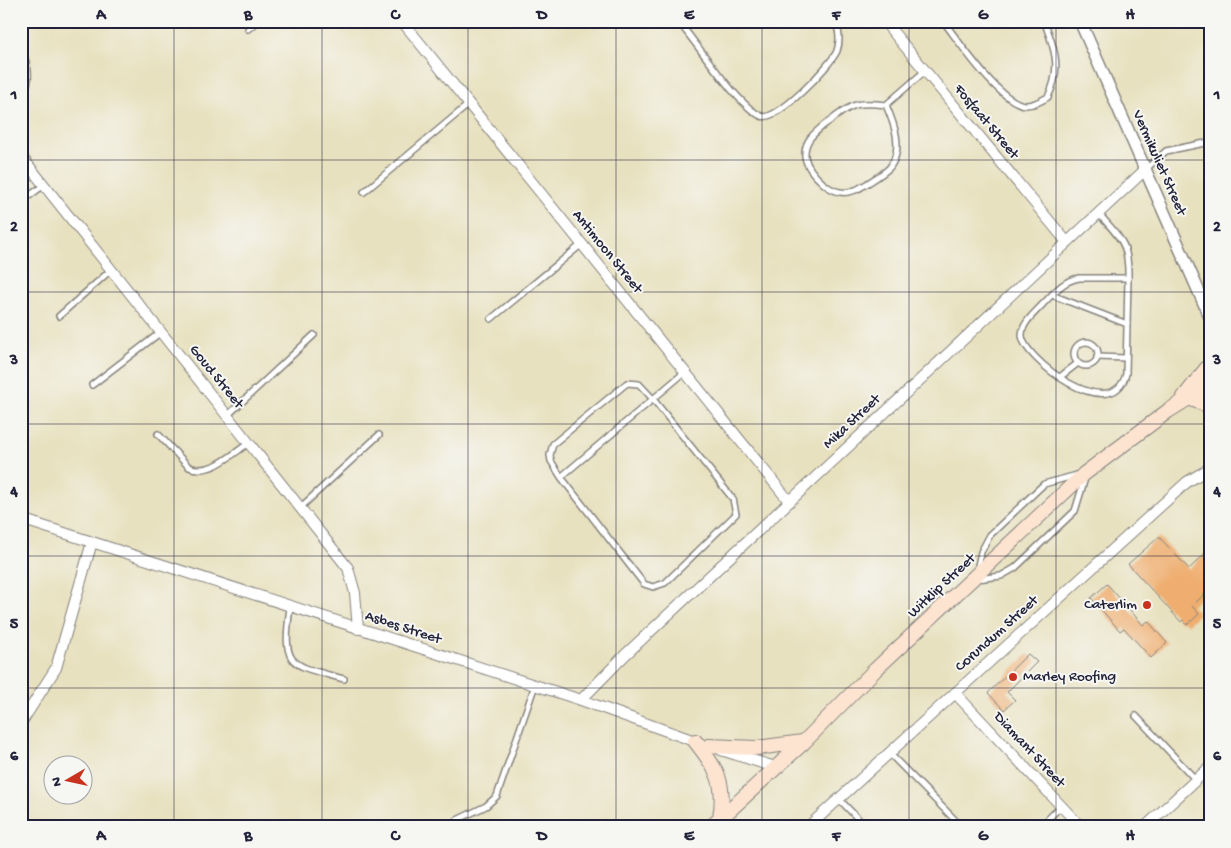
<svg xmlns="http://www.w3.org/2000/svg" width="1231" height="848" viewBox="0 0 1231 848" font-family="'Gochi Hand',sans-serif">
  <rect width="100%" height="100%" fill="#f6f6f2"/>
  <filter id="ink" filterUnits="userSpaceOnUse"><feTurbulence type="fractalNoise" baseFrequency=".02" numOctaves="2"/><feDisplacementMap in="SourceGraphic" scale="10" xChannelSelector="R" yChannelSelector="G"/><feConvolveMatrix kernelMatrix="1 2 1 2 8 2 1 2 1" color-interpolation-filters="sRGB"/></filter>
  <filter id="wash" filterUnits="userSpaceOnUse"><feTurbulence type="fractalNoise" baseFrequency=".0096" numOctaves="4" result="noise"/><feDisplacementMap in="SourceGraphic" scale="20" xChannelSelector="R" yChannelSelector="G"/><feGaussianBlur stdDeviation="1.12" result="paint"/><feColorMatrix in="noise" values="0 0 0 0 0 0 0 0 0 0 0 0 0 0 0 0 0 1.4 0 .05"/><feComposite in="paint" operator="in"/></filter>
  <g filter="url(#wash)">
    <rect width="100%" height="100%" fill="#e8e1bf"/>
    <g id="blocks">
      <!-- building -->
      <g fill="#efae6f">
        <path d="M 1159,537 L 1189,569 L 1210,549 L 1210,589 L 1192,606 L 1199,614 L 1187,625 L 1183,620 L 1181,622 L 1128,564 Z"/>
        <path d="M 1107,584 L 1143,625 L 1148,621 L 1167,643 L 1151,658 L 1124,628 L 1120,631 L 1091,598 Z"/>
        <path d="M 1028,654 L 1037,662 L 1007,692 L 1015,700 L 1004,710 L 988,693 Z"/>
      </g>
    </g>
  </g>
  <g filter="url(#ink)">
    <use href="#blocks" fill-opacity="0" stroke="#85827d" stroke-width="1"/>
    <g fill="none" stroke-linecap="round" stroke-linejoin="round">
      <!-- service casing -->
      <g stroke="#85827d" stroke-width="8">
        <g id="service">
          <path d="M 943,21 C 959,41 1000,104 1026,105 C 1034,105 1041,101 1048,97 C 1062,69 1055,49 1044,21"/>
          <path d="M 248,29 L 258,21"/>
          <path d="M 685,30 C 702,51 739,106 761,116 C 776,123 831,65 837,51 C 840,42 840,29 834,21"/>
          <path d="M 21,48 C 27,63 34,81 21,94"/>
          <path d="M 886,105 C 894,124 904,148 890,167 C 885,173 875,178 868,183 C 860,188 851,194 840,192 C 826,190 803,167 805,152 C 806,139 815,133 824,125 C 851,106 851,101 886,105 L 925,71"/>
          <path d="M 1146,169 L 1166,151 L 1210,142"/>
          <path d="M 364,192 L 469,104"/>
          <path d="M 21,202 L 44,185"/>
          <path d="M 1098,213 C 1120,238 1129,242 1128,278"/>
          <path d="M 1079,278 L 1128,278 L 1126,374 C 1112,427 1022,358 1022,335 C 1022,323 1035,313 1043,304 C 1054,293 1062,281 1079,278 Z"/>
          <path d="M 1052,295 L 1127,324"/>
          <path d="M 59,316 L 111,270"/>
          <path d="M 491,319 L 582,244"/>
          <circle cx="1086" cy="354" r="12"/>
          <path d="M 1097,357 L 1126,358"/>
          <path d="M 1060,377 L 1078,363"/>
          <path d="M 92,385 L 161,332"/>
          <path d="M 228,415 L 314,335"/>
          <path d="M 158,434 L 189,467 C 211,476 232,454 249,443"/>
          <path d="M 561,477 L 653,399 L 639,384 L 627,383 L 553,444 L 550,455 L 551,461 L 561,477 L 644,584 L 653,587 L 665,583 L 736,514 L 733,499 L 653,399 L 685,372"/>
          <path d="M 301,507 L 379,435"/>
          <path d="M 977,570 L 981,552 L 990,535 L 1044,484 L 1077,475"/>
          <path d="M 977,579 L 1001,576 L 1015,568 L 1075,511 L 1085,478"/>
          <path d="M 290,607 C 282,668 289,664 344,679"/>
          <path d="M 1136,716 L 1196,780"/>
          <path d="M 889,753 L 962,827"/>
          <path d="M 839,799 L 866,827"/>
          <path d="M 457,820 L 486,806 L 497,796 L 535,685"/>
          <path d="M 1043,827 L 1045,822 L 1061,806"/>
        </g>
      </g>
      <!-- minor casing -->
      <g stroke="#85827d" stroke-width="12">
        <g id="minor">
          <path d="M 402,21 L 789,501"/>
          <path d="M 884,21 L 1066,241"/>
          <path d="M 21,156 L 348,568 L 355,593 L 358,629"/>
          <path d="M 21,519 L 581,700 L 700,743"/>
          <path d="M 955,693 L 1081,827"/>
          <path d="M 581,700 L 625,655 L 1146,169"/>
          <path d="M 21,723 L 56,668 L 92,542"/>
          <path d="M 721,750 L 775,767"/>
          <path d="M 808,827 L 1187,482 L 1210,468"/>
          <path d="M 1145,827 L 1210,767"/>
        </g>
      </g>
      <!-- tertiary casing -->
      <g stroke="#85827d" stroke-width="14">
        <path id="tertiary" d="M 1080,21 L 1210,317"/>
      </g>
      <!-- secondary casing -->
      <g stroke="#85827d" stroke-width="16">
        <g id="secondary">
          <path d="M 1184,397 L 1210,364"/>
          <path d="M 1188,398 L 1210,406"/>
          <path d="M 695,741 C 717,769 726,782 720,818"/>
          <path d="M 709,746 L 756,748 L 803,742"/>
          <path d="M 711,827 L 804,742 L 875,670 L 1084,474 L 1168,411 L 1210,385"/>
        </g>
      </g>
      <!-- service -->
      <use href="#service" stroke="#fff" stroke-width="5"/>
      <!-- minor -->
      <use href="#minor" stroke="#fff" stroke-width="10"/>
      <!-- tertiary -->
      <use href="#tertiary" stroke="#fff" stroke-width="11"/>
      <!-- secondary -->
      <use href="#secondary" stroke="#fde4d1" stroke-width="14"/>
    </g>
  </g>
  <!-- grid -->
  <path fill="none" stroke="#22223b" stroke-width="1" stroke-opacity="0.55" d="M 174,21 L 174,827M 322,21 L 322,827M 468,21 L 468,827M 616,21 L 616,827M 762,21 L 762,827M 909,21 L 909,827M 1056,21 L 1056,827M 21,160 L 1210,160M 21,292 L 1210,292M 21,424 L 1210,424M 21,556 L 1210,556M 21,688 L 1210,688"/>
  <!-- markers -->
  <g fill="#c8321e" stroke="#f6f6f2" stroke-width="2">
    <circle cx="1147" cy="605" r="5"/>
    <circle cx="1013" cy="677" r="5"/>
  </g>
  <g text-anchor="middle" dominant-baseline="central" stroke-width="4" stroke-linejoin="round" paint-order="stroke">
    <!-- street labels -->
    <g font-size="15" fill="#22223b" stroke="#f6f6f2">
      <text transform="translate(986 122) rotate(50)">Fosfaat Street</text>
      <text transform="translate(1159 163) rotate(66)">Vermikuliet Street</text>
      <text transform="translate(607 252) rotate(51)">Antimoon Street</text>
      <text transform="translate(216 377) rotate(51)">Goud Street</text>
      <text transform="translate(852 422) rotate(-43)">Mika Street</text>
      <text transform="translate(942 586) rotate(-43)">Witklip Street</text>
      <text transform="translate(403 628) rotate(18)">Asbes Street</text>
      <text transform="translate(997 634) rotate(-42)">Corundum Street</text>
      <text transform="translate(1029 750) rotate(47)">Diamant Street</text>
    </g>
    <!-- poi labels -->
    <g font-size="15" fill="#22223b" stroke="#f6f6f2" text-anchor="end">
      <text x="1137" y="605">Caterlim</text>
      <text x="1023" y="677" text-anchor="start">Marley Roofing</text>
    </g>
  </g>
  <!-- margin -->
  <rect width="1231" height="848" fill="none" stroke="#f6f6f2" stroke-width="55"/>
  <!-- north arrow -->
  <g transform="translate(68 780) rotate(261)"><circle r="24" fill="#f6f6f2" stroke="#a1a1a9"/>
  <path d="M0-4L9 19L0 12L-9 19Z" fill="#c8321e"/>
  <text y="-8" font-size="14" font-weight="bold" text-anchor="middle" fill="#22223b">N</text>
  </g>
  <rect x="28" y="28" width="1176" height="792" fill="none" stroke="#22223b" stroke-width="2"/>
  <g font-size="16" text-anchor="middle" font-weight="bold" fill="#22223b">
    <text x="101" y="19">A</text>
    <text x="248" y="19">B</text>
    <text x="395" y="19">C</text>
    <text x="542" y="19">D</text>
    <text x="689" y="19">E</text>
    <text x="836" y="19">F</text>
    <text x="983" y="19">G</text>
    <text x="1130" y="19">H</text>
    <text x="14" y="99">1</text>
    <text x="1217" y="99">1</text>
    <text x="14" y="231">2</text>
    <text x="1217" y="231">2</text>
    <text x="14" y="364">3</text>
    <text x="1217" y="364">3</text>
    <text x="14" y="496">4</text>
    <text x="1217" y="496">4</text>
    <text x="14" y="628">5</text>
    <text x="1217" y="628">5</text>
    <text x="14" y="760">6</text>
    <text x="1217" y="760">6</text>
    <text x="101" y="840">A</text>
    <text x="248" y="840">B</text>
    <text x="395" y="840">C</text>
    <text x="542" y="840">D</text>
    <text x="689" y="840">E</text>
    <text x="836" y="840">F</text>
    <text x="983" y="840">G</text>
    <text x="1130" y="840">H</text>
  </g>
</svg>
